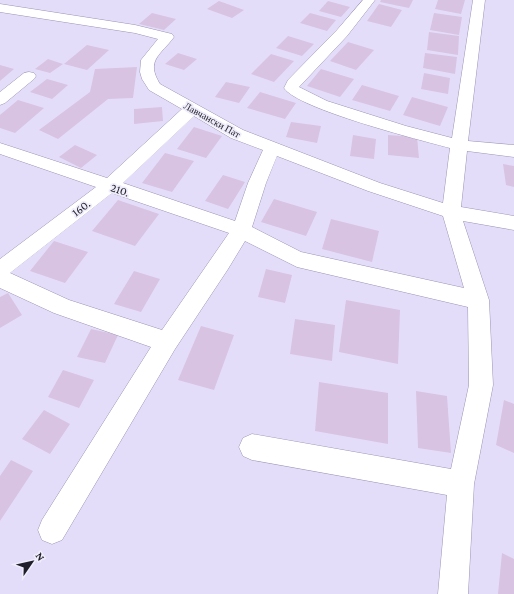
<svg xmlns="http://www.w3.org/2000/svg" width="514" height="594" viewBox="0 0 514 594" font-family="'Crimson Pro',serif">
  <rect width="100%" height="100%" fill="#e4ddfa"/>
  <!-- building -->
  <g fill="#d8c3e3">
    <path d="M 381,0 L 413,0 L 409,8 L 380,2 Z"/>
    <path d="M 438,0 L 465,0 L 461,14 L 435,9 Z"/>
    <path d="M 219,1 L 244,10 L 232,18 L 207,9 Z"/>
    <path d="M 328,1 L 350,7 L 341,17 L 319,11 Z"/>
    <path d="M 379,4 L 402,10 L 391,27 L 367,21 Z"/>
    <path d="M 152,13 L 176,19 L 164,30 L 139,24 Z"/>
    <path d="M 310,13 L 336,20 L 327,31 L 300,23 Z"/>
    <path d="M 434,13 L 462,17 L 459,35 L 430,30 Z"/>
    <path d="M 429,32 L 459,36 L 458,55 L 427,50 Z"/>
    <path d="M 288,36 L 314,44 L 302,56 L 276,48 Z"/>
    <path d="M 348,42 L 374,50 L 356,70 L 330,61 Z"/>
    <path d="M 87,45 L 109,50 L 87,70 L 64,64 Z"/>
    <path d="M 178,53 L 197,59 L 184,70 L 165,64 Z"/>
    <path d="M 425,53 L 457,57 L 455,74 L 423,68 Z"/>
    <path d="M 271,54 L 294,61 L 274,82 L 251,74 Z"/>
    <path d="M 48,59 L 63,64 L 50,73 L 35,69 Z"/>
    <path d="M 0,65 L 14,69 L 0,81 Z"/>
    <path d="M 137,67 L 133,98 L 108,99 L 58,139 L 39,130 L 90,92 L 95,69 Z"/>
    <path d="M 321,69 L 354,79 L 340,97 L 307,86 Z"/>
    <path d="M 424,73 L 450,78 L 448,94 L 421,89 Z"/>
    <path d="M 47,79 L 68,85 L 52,99 L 30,92 Z"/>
    <path d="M 226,82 L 250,87 L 239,103 L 215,97 Z"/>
    <path d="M 362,85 L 399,96 L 390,111 L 352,100 Z"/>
    <path d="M 260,92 L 296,103 L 285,119 L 247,108 Z"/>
    <path d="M 412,97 L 448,107 L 440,126 L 403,115 Z"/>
    <path d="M 18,100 L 44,108 L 15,133 L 0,128 L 0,115 Z"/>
    <path d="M 162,107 L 163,121 L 134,124 L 134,109 Z"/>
    <path d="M 291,122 L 321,126 L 317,143 L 286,137 Z"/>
    <path d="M 194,127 L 222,136 L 206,158 L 177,149 Z"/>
    <path d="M 353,135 L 376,139 L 374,159 L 350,156 Z"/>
    <path d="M 388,135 L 417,137 L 419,158 L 388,155 Z"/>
    <path d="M 75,145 L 97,155 L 81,168 L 59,157 Z"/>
    <path d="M 165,153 L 194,161 L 172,192 L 142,183 Z"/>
    <path d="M 503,164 L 514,166 L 514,187 L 506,185 Z"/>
    <path d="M 223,175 L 245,182 L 228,209 L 205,201 Z"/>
    <path d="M 274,199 L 317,212 L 306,236 L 261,222 Z"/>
    <path d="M 118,200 L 159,214 L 135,246 L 92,231 Z"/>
    <path d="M 331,219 L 379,231 L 372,262 L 322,249 Z"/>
    <path d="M 54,241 L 88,252 L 65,283 L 30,271 Z"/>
    <path d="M 266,269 L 292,275 L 285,303 L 258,297 Z"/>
    <path d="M 134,271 L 160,279 L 141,312 L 114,304 Z"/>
    <path d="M 8,293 L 22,315 L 0,328 L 0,297 Z"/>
    <path d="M 346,300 L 400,310 L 398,364 L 339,352 Z"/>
    <path d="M 295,319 L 335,325 L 332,361 L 290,354 Z"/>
    <path d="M 201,326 L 234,335 L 214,390 L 178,380 Z"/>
    <path d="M 91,329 L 118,335 L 105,363 L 77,357 Z"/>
    <path d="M 63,370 L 94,380 L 79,408 L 48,397 Z"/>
    <path d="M 319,382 L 388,393 L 388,444 L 315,431 Z"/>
    <path d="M 416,391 L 447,396 L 451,453 L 418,448 Z"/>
    <path d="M 504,400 L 514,404 L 514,453 L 496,445 Z"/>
    <path d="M 44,410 L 70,424 L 50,454 L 22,439 Z"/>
    <path d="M 11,460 L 33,471 L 0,521 L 0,476 Z"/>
    <path d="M 502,553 L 514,559 L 514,594 L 498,594 Z"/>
  </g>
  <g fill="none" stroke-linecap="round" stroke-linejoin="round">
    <!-- street casing -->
    <g stroke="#9b93b4" stroke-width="1">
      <g id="street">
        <path d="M 363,0 L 375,0 L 347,36 L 299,87 L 327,101 L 406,126 L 452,138 L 473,0 L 485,0 L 468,141 L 514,145 L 514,157 L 467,151 L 461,207 L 514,216 L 514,230 L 463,221 L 489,300 L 493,385 L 474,484 L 468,594 L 438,594 L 447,495 L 252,460 L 243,456 L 239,447 L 243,438 L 252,434 L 451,469 L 469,385 L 468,307 L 297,267 L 245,241 L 228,269 L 175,349 L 62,540 L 52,544 L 42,540 L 38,530 L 42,520 L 151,347 L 54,313 L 0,288 L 0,259 L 96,187 L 0,154 L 0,143 L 107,178 L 182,109 L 149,90 L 142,79 L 140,72 L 141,60 L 158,39 L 135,33 L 0,12 L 0,4 L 135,25 L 172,34 L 174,37 C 161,55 145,60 160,84 L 243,130 L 380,183 L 443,203 L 450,148 C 420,140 298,109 284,88 L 288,80 L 337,30 ZM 194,116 L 231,138 L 263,150 L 248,183 L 235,221 L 123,183 ZM 277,156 L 368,191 L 443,216 L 464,288 L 301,252 L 252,227 L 266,183 ZM 112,193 L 229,233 L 162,330 L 69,300 L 10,273 Z"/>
        <path d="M 29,72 L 34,73 L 36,76 L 34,79 L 5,103 L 0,105 L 0,92 L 24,73 Z"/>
      </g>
    </g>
    <!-- street -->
    <use href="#street" fill="#fff" fill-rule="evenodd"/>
  </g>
  <g text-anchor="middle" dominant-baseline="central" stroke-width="3.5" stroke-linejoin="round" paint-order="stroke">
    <!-- far-street labels -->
    <g font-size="10" fill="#211e2b" stroke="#f0edfb">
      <text transform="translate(212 120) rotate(29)">Лавчански Пат</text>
    </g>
    <!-- street labels -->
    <g font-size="12" fill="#211e2b" stroke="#f0edfb">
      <text transform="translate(120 190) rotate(19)">210.</text>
      <text transform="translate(81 208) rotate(-38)">160.</text>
    </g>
  </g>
  <!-- north arrow -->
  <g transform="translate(32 562) rotate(56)" stroke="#f0edfb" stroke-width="3" paint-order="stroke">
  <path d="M0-3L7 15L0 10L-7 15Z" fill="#211e2b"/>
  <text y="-6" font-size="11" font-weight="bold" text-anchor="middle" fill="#211e2b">N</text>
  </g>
</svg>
